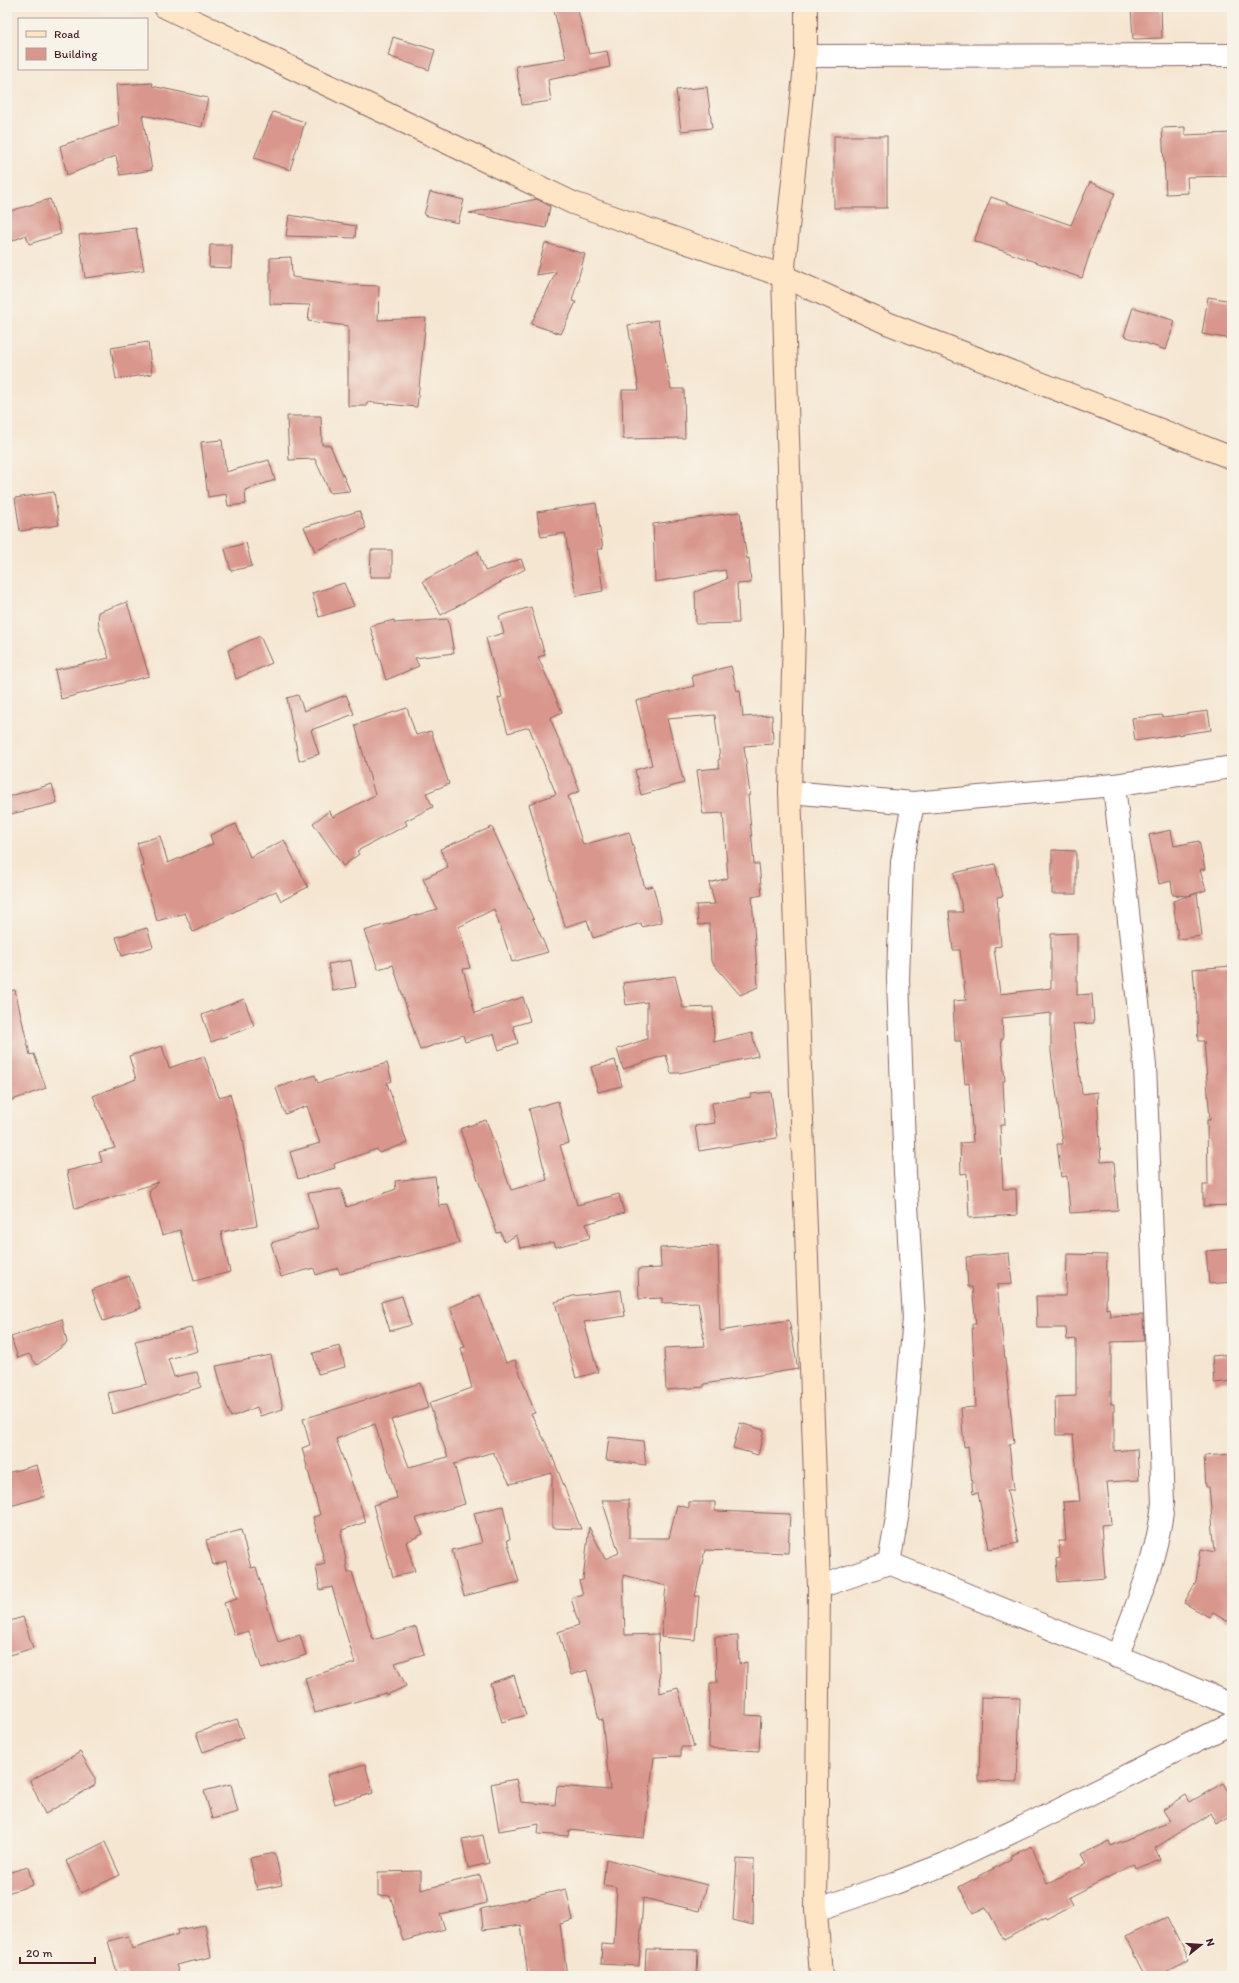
<svg xmlns="http://www.w3.org/2000/svg" width="1239" height="1983" viewBox="0 0 1239 1983" font-family="Itim,sans-serif">
  <rect width="100%" height="100%" fill="#f7f3e8"/>
  <filter id="ink" filterUnits="userSpaceOnUse"><feTurbulence type="fractalNoise" baseFrequency=".025" numOctaves="2"/><feDisplacementMap in="SourceGraphic" scale="8" xChannelSelector="R" yChannelSelector="G"/><feConvolveMatrix kernelMatrix="1 2 1 2 8 2 1 2 1" color-interpolation-filters="sRGB"/></filter>
  <filter id="wash" filterUnits="userSpaceOnUse"><feTurbulence type="fractalNoise" baseFrequency=".012" numOctaves="4" result="noise"/><feDisplacementMap in="SourceGraphic" scale="16" xChannelSelector="R" yChannelSelector="G"/><feGaussianBlur stdDeviation="0.9" result="paint"/><feColorMatrix in="noise" values="0 0 0 0 0 0 0 0 0 0 0 0 0 0 0 0 0 1.4 0 .05"/><feComposite in="paint" operator="in"/></filter>
  <g filter="url(#wash)">
    <rect width="100%" height="100%" fill="#f5e6d1"/>
    <g id="blocks">
      <!-- building -->
      <g fill="#d9968c">
        <path d="M 553,7 L 577,7 L 589,54 L 607,51 L 610,67 L 548,80 L 551,101 L 522,105 L 516,66 L 566,58 Z"/>
        <path d="M 1131,7 L 1161,7 L 1162,38 L 1133,39 Z"/>
        <path d="M 393,37 L 435,50 L 429,70 L 388,56 Z"/>
        <path d="M 153,83 L 152,86 L 208,98 L 202,127 L 142,115 L 152,170 L 120,175 L 116,156 L 67,175 L 60,146 L 119,126 L 116,85 Z"/>
        <path d="M 707,87 L 712,128 L 681,131 L 676,90 Z"/>
        <path d="M 273,112 L 305,122 L 290,170 L 254,158 Z"/>
        <path d="M 1185,127 L 1185,135 L 1232,133 L 1232,176 L 1187,177 L 1188,193 L 1166,194 L 1162,128 Z"/>
        <rect x="834" y="136" width="53" height="72"/>
        <path d="M 1090,182 L 1115,193 L 1092,246 L 1082,278 L 974,241 L 991,197 L 1071,225 Z"/>
        <path d="M 430,192 L 464,200 L 458,223 L 424,215 Z"/>
        <path d="M 50,199 L 61,234 L 29,244 L 26,235 L 7,243 L 7,212 Z"/>
        <path d="M 537,199 L 550,206 L 546,228 L 469,213 Z"/>
        <path d="M 289,215 L 356,226 L 355,238 L 286,236 Z"/>
        <path d="M 136,228 L 144,270 L 85,278 L 79,235 Z"/>
        <path d="M 545,243 L 585,254 L 572,301 L 576,302 L 561,334 L 531,324 L 556,272 L 536,275 Z"/>
        <path d="M 210,245 L 232,245 L 231,268 L 209,267 Z"/>
        <path d="M 291,257 L 292,277 L 352,285 L 379,286 L 378,320 L 426,318 L 417,407 L 367,402 L 367,406 L 348,406 L 348,326 L 308,321 L 310,305 L 270,304 L 270,258 Z"/>
        <path d="M 1208,297 L 1232,301 L 1232,339 L 1202,334 Z"/>
        <path d="M 1133,307 L 1175,321 L 1166,350 L 1124,336 Z"/>
        <path d="M 658,320 L 671,389 L 684,389 L 685,438 L 623,439 L 622,390 L 639,390 L 628,325 Z"/>
        <path d="M 148,342 L 152,374 L 116,379 L 111,348 Z"/>
        <path d="M 287,416 L 321,416 L 322,445 L 330,445 L 350,491 L 330,493 L 315,459 L 289,460 Z"/>
        <path d="M 222,440 L 226,472 L 269,460 L 275,480 L 245,490 L 246,504 L 228,506 L 226,494 L 208,497 L 201,442 Z"/>
        <path d="M 54,492 L 59,525 L 20,531 L 15,498 Z"/>
        <path d="M 596,503 L 603,549 L 597,549 L 603,591 L 576,596 L 565,533 L 541,537 L 537,512 Z"/>
        <path d="M 359,511 L 366,528 L 315,551 L 304,527 Z"/>
        <path d="M 740,512 L 747,559 L 749,558 L 751,583 L 737,584 L 739,623 L 696,624 L 695,592 L 727,579 L 725,570 L 655,582 L 653,524 Z"/>
        <path d="M 246,543 L 252,566 L 231,571 L 225,549 Z"/>
        <path d="M 371,550 L 392,550 L 392,577 L 370,577 Z"/>
        <path d="M 478,551 L 485,571 L 521,559 L 525,569 L 441,615 L 423,581 Z"/>
        <path d="M 344,583 L 354,606 L 319,617 L 312,593 Z"/>
        <path d="M 127,602 L 149,676 L 61,699 L 55,670 L 109,658 L 99,628 L 98,612 Z"/>
        <path d="M 531,607 L 545,655 L 538,657 L 562,712 L 550,718 L 580,791 L 568,796 L 583,845 L 629,832 L 645,888 L 653,886 L 662,922 L 642,927 L 641,923 L 593,938 L 587,920 L 565,927 L 529,804 L 556,794 L 529,727 L 508,733 L 498,698 L 502,697 L 486,638 L 504,633 L 499,616 Z"/>
        <path d="M 448,619 L 454,653 L 415,658 L 419,666 L 386,680 L 370,626 L 394,620 L 395,623 Z"/>
        <path d="M 260,636 L 272,663 L 236,679 L 228,650 Z"/>
        <path d="M 731,666 L 737,691 L 740,690 L 743,717 L 772,715 L 773,744 L 744,746 L 750,795 L 748,795 L 754,864 L 759,864 L 762,895 L 752,897 L 758,987 L 740,995 L 711,961 L 709,924 L 698,925 L 696,905 L 715,904 L 709,883 L 728,878 L 723,813 L 703,814 L 697,770 L 719,768 L 718,760 L 720,759 L 715,715 L 667,719 L 684,783 L 641,795 L 635,770 L 652,765 L 636,701 L 694,686 L 692,676 Z"/>
        <path d="M 298,695 L 304,711 L 346,695 L 354,714 L 311,730 L 319,754 L 299,761 L 287,698 Z"/>
        <path d="M 407,708 L 416,735 L 431,731 L 449,784 L 426,793 L 433,807 L 405,821 L 407,825 L 357,851 L 359,854 L 343,866 L 313,823 L 329,811 L 333,817 L 375,795 L 355,725 Z"/>
        <path d="M 1208,711 L 1211,730 L 1135,741 L 1132,718 L 1162,715 L 1163,717 Z"/>
        <path d="M 52,784 L 57,803 L 7,815 L 7,797 Z"/>
        <path d="M 236,824 L 250,857 L 284,840 L 308,887 L 281,901 L 276,891 L 193,932 L 185,913 L 157,921 L 141,867 L 144,866 L 137,843 L 160,836 L 168,863 L 213,844 L 210,835 Z"/>
        <path d="M 492,827 L 548,952 L 512,962 L 494,909 L 459,927 L 470,968 L 463,969 L 475,1013 L 523,997 L 530,1021 L 513,1026 L 518,1043 L 499,1050 L 494,1034 L 465,1042 L 463,1035 L 420,1050 L 393,965 L 378,969 L 364,931 L 437,909 L 423,879 L 448,867 L 440,849 Z"/>
        <path d="M 1171,830 L 1174,846 L 1199,841 L 1205,869 L 1200,870 L 1206,890 L 1189,896 L 1173,895 L 1171,881 L 1159,884 L 1149,835 Z"/>
        <path d="M 1052,850 L 1076,851 L 1076,894 L 1052,894 Z"/>
        <path d="M 995,864 L 1003,896 L 997,897 L 1001,946 L 994,947 L 1000,994 L 1051,988 L 1051,934 L 1077,933 L 1077,995 L 1092,994 L 1094,1023 L 1073,1024 L 1082,1094 L 1097,1092 L 1101,1162 L 1114,1161 L 1118,1210 L 1070,1213 L 1067,1176 L 1061,1177 L 1057,1144 L 1063,1144 L 1051,1051 L 1051,1013 L 1002,1018 L 1003,1039 L 1001,1039 L 1005,1081 L 1003,1081 L 1005,1125 L 1000,1125 L 1003,1189 L 1016,1189 L 1017,1215 L 969,1218 L 967,1173 L 961,1174 L 960,1143 L 973,1142 L 969,1083 L 965,1084 L 961,1041 L 955,1041 L 953,1001 L 966,1000 L 960,950 L 953,950 L 949,912 L 963,912 L 954,873 Z"/>
        <path d="M 1197,893 L 1202,936 L 1178,939 L 1173,901 Z"/>
        <path d="M 147,928 L 153,947 L 122,956 L 116,937 Z"/>
        <path d="M 351,960 L 356,987 L 333,991 L 328,964 Z"/>
        <path d="M 1232,966 L 1232,1205 L 1203,1206 L 1203,1185 L 1208,1185 L 1207,1120 L 1210,1120 L 1204,1041 L 1198,1041 L 1196,993 L 1195,993 L 1193,969 Z"/>
        <path d="M 675,976 L 683,1008 L 713,1007 L 714,1042 L 752,1033 L 758,1056 L 679,1073 L 671,1073 L 666,1055 L 623,1069 L 617,1049 L 647,1039 L 647,1002 L 626,1005 L 623,983 Z"/>
        <path d="M 15,990 L 30,1055 L 34,1054 L 46,1088 L 7,1102 L 7,991 Z"/>
        <path d="M 244,999 L 254,1026 L 211,1042 L 202,1015 Z"/>
        <path d="M 162,1046 L 169,1068 L 204,1056 L 219,1097 L 230,1094 L 241,1134 L 257,1225 L 221,1232 L 230,1272 L 194,1281 L 180,1230 L 162,1235 L 149,1192 L 159,1182 L 75,1209 L 67,1171 L 102,1162 L 99,1152 L 115,1148 L 93,1096 L 136,1079 L 129,1056 Z"/>
        <path d="M 615,1060 L 622,1086 L 598,1092 L 591,1067 Z"/>
        <path d="M 387,1063 L 392,1081 L 387,1083 L 407,1143 L 379,1153 L 377,1149 L 334,1164 L 335,1168 L 298,1179 L 290,1152 L 320,1143 L 307,1106 L 285,1114 L 276,1088 L 315,1075 L 318,1083 Z"/>
        <path d="M 771,1092 L 777,1138 L 699,1151 L 695,1126 L 715,1123 L 712,1103 L 751,1097 L 751,1094 Z"/>
        <path d="M 558,1101 L 569,1143 L 560,1145 L 577,1205 L 619,1194 L 624,1213 L 586,1224 L 590,1238 L 556,1247 L 554,1242 L 520,1248 L 517,1235 L 504,1242 L 501,1232 L 497,1233 L 460,1129 L 486,1120 L 511,1190 L 547,1180 L 529,1109 Z"/>
        <path d="M 435,1176 L 439,1206 L 448,1205 L 459,1243 L 340,1274 L 338,1268 L 316,1275 L 314,1268 L 281,1277 L 271,1243 L 318,1228 L 308,1193 L 341,1189 L 347,1207 L 396,1189 L 395,1181 Z"/>
        <path d="M 718,1246 L 720,1331 L 789,1320 L 798,1369 L 704,1384 L 704,1387 L 666,1390 L 664,1348 L 705,1346 L 698,1302 L 662,1303 L 662,1298 L 639,1299 L 638,1269 L 661,1268 L 660,1248 Z"/>
        <path d="M 1232,1249 L 1232,1282 L 1209,1284 L 1206,1251 Z"/>
        <path d="M 1009,1253 L 1012,1284 L 997,1285 L 1014,1443 L 1009,1444 L 1014,1490 L 1007,1490 L 1018,1543 L 989,1549 L 978,1493 L 973,1494 L 968,1446 L 964,1447 L 961,1408 L 976,1407 L 972,1324 L 976,1324 L 972,1287 L 968,1287 L 966,1257 Z"/>
        <path d="M 1067,1254 L 1107,1255 L 1106,1309 L 1109,1308 L 1110,1316 L 1143,1315 L 1144,1341 L 1111,1342 L 1111,1404 L 1114,1404 L 1114,1451 L 1137,1449 L 1139,1480 L 1107,1482 L 1111,1524 L 1101,1525 L 1105,1578 L 1058,1582 L 1056,1559 L 1060,1558 L 1059,1541 L 1066,1541 L 1063,1502 L 1080,1501 L 1073,1435 L 1056,1435 L 1055,1397 L 1076,1396 L 1076,1339 L 1067,1340 L 1066,1328 L 1037,1328 L 1036,1296 L 1066,1296 Z"/>
        <path d="M 129,1276 L 141,1308 L 103,1321 L 92,1290 Z"/>
        <path d="M 621,1290 L 625,1316 L 584,1322 L 598,1372 L 576,1378 L 555,1302 L 573,1296 Z"/>
        <path d="M 480,1295 L 506,1363 L 515,1360 L 535,1413 L 531,1414 L 551,1453 L 581,1529 L 552,1528 L 552,1473 L 510,1484 L 493,1452 L 454,1464 L 465,1504 L 416,1518 L 423,1534 L 406,1542 L 415,1571 L 393,1577 L 373,1505 L 397,1498 L 375,1424 L 336,1439 L 366,1522 L 342,1530 L 342,1533 L 341,1533 L 348,1573 L 352,1572 L 373,1640 L 416,1627 L 424,1654 L 395,1663 L 406,1686 L 387,1695 L 386,1693 L 315,1713 L 305,1678 L 355,1663 L 332,1587 L 320,1590 L 316,1566 L 325,1564 L 313,1517 L 320,1515 L 302,1448 L 310,1445 L 303,1419 L 420,1383 L 428,1408 L 391,1420 L 409,1467 L 448,1457 L 429,1403 L 472,1388 L 461,1348 L 465,1347 L 450,1307 Z"/>
        <path d="M 402,1296 L 411,1325 L 390,1331 L 381,1302 Z"/>
        <path d="M 62,1319 L 67,1343 L 37,1365 L 29,1354 L 18,1358 L 11,1337 Z"/>
        <path d="M 191,1328 L 198,1351 L 168,1359 L 174,1377 L 197,1372 L 201,1387 L 113,1414 L 108,1393 L 147,1384 L 135,1341 Z"/>
        <path d="M 340,1346 L 345,1367 L 318,1374 L 313,1353 Z"/>
        <path d="M 1232,1354 L 1232,1381 L 1214,1383 L 1212,1356 Z"/>
        <path d="M 271,1355 L 283,1409 L 260,1416 L 257,1407 L 231,1417 L 222,1392 L 223,1392 L 216,1366 Z"/>
        <path d="M 740,1423 L 764,1430 L 758,1455 L 733,1448 Z"/>
        <path d="M 609,1437 L 643,1441 L 646,1465 L 606,1460 Z"/>
        <path d="M 1232,1454 L 1232,1623 L 1213,1612 L 1209,1617 L 1184,1603 L 1196,1582 L 1201,1549 L 1215,1552 L 1209,1487 L 1206,1487 L 1204,1456 Z"/>
        <path d="M 37,1465 L 45,1496 L 7,1507 L 7,1473 Z"/>
        <path d="M 602,1500 L 629,1500 L 629,1538 L 669,1538 L 677,1505 L 689,1508 L 689,1502 L 715,1502 L 715,1511 L 790,1514 L 788,1553 L 705,1550 L 695,1596 L 699,1596 L 695,1640 L 661,1637 L 666,1586 L 623,1575 L 625,1635 L 658,1634 L 660,1693 L 678,1688 L 694,1747 L 681,1747 L 681,1756 L 654,1757 L 644,1838 L 569,1830 L 568,1836 L 538,1834 L 539,1824 L 499,1831 L 491,1784 L 516,1779 L 521,1802 L 555,1805 L 557,1786 L 610,1790 L 602,1719 L 599,1720 L 587,1670 L 571,1675 L 558,1632 L 579,1625 L 571,1598 L 583,1594 L 579,1581 L 583,1580 L 589,1527 L 605,1559 L 619,1553 Z"/>
        <path d="M 503,1506 L 510,1539 L 507,1540 L 519,1582 L 464,1596 L 452,1550 L 482,1543 L 474,1513 Z"/>
        <path d="M 241,1530 L 251,1568 L 256,1567 L 278,1642 L 300,1635 L 306,1655 L 262,1669 L 249,1631 L 234,1635 L 224,1603 L 237,1599 L 226,1561 L 213,1565 L 206,1540 Z"/>
        <path d="M 23,1617 L 33,1648 L 7,1656 L 7,1622 Z"/>
        <path d="M 738,1636 L 739,1664 L 747,1662 L 746,1715 L 761,1716 L 759,1751 L 709,1748 L 710,1683 L 717,1683 L 715,1637 Z"/>
        <path d="M 514,1675 L 526,1715 L 502,1722 L 490,1683 Z"/>
        <path d="M 981,1697 L 1020,1698 L 1017,1782 L 979,1781 Z"/>
        <path d="M 237,1719 L 244,1738 L 203,1752 L 196,1733 Z"/>
        <path d="M 80,1752 L 95,1777 L 95,1785 L 45,1814 L 30,1781 Z"/>
        <path d="M 365,1764 L 373,1793 L 335,1804 L 327,1775 Z"/>
        <path d="M 1223,1783 L 1232,1798 L 1232,1815 L 1217,1824 L 1211,1813 L 1155,1848 L 1160,1859 L 1136,1869 L 1134,1864 L 1068,1898 L 1072,1906 L 1047,1919 L 1046,1917 L 1004,1940 L 986,1907 L 973,1913 L 959,1887 L 1011,1859 L 1010,1856 L 1032,1846 L 1047,1884 L 1087,1863 L 1082,1854 L 1109,1841 L 1111,1846 L 1170,1821 L 1163,1810 L 1186,1795 L 1190,1802 Z"/>
        <path d="M 231,1784 L 238,1812 L 212,1819 L 204,1791 Z"/>
        <path d="M 483,1835 L 489,1863 L 468,1868 L 462,1839 Z"/>
        <path d="M 105,1842 L 120,1875 L 81,1893 L 66,1861 Z"/>
        <path d="M 275,1853 L 282,1885 L 257,1890 L 250,1858 Z"/>
        <path d="M 606,1859 L 707,1885 L 700,1911 L 643,1898 L 639,1966 L 601,1964 L 602,1944 L 614,1945 L 617,1887 L 603,1885 Z"/>
        <path d="M 737,1859 L 754,1860 L 753,1925 L 733,1920 Z"/>
        <path d="M 28,1867 L 33,1885 L 7,1893 L 7,1873 Z"/>
        <path d="M 421,1871 L 421,1890 L 480,1875 L 487,1903 L 440,1914 L 445,1929 L 403,1941 L 390,1895 L 378,1896 L 378,1872 Z"/>
        <path d="M 566,1889 L 573,1920 L 560,1924 L 567,1976 L 528,1976 L 521,1925 L 483,1930 L 481,1909 Z"/>
        <path d="M 1167,1917 L 1188,1960 L 1158,1976 L 1145,1976 L 1125,1937 Z"/>
        <path d="M 205,1925 L 211,1957 L 176,1965 L 180,1976 L 127,1976 L 125,1971 L 117,1973 L 108,1941 L 128,1936 L 132,1949 L 178,1934 L 177,1930 Z"/>
        <path d="M 646,1949 L 698,1950 L 697,1975 L 645,1974 Z"/>
      </g>
    </g>
  </g>
  <g filter="url(#ink)">
    <use href="#blocks" fill-opacity="0" stroke="#866565" stroke-width="1"/>
    <g fill="none" stroke-linecap="round" stroke-linejoin="round">
      <!-- street casing -->
      <g stroke="#866565" stroke-width="24">
        <g id="street">
          <path d="M 806,56 L 1232,55"/>
          <path d="M 1114,785 L 1145,1066 L 1163,1503 C 1158,1556 1136,1607 1117,1657"/>
          <path d="M 790,792 L 913,803 L 1114,785 L 1232,767"/>
          <path d="M 889,1563 L 897,1518 L 914,1318 L 905,1173 L 898,979 L 902,862 L 913,803"/>
          <path d="M 819,1587 L 889,1563 L 1101,1649 L 1232,1705"/>
          <path d="M 816,1910 L 895,1883 L 945,1864 L 1029,1824 L 1232,1723"/>
        </g>
      </g>
      <!-- secondary casing -->
      <g stroke="#866565" stroke-width="24">
        <g id="secondary">
          <path d="M 165,7 L 573,203 L 783,276 L 887,323 L 1232,458"/>
          <path d="M 806,7 L 806,56 L 783,276 L 794,630 L 790,792 L 819,1587 L 816,1910 L 821,1976"/>
        </g>
      </g>
      <!-- street -->
      <use href="#street" stroke="#fff" stroke-width="22"/>
      <!-- secondary -->
      <use href="#secondary" stroke="#fee5c5" stroke-width="22"/>
    </g>
  </g>
  <!-- margin -->
  <rect width="1239" height="1983" fill="none" stroke="#f7f3e8" stroke-width="24"/>
  <!-- legend -->
  <rect x="18" y="18" width="130" height="52" fill="#f7f3e8" stroke="#b29e9c"/>
  <rect x="26" y="31" width="20" height="6" fill="#fee5c5" stroke="#b29e9c"/>
  <text x="54" y="38" font-size="12" fill="#4a1f2b">Road</text>
  <rect x="26" y="48" width="20" height="12" fill="#d9968c" stroke="#b29e9c"/>
  <text x="54" y="58" font-size="12" fill="#4a1f2b">Building</text>
  <!-- north arrow -->
  <g transform="translate(1201 1945) rotate(73)" stroke="#f7f3e8" stroke-width="3" paint-order="stroke">
  <path d="M0-3L7 15L0 10L-7 15Z" fill="#4a1f2b"/>
  <text y="-6" font-size="11" font-weight="bold" text-anchor="middle" fill="#4a1f2b">N</text>
  </g>
  <!-- scale -->
  <path d="M20 1957v6h75v-6" fill="none" stroke="#4a1f2b" stroke-width="2"/>
  <text x="26" y="1957" font-size="12" fill="#4a1f2b" stroke="#f7f3e8" stroke-width="3" paint-order="stroke">20 m</text>
</svg>
